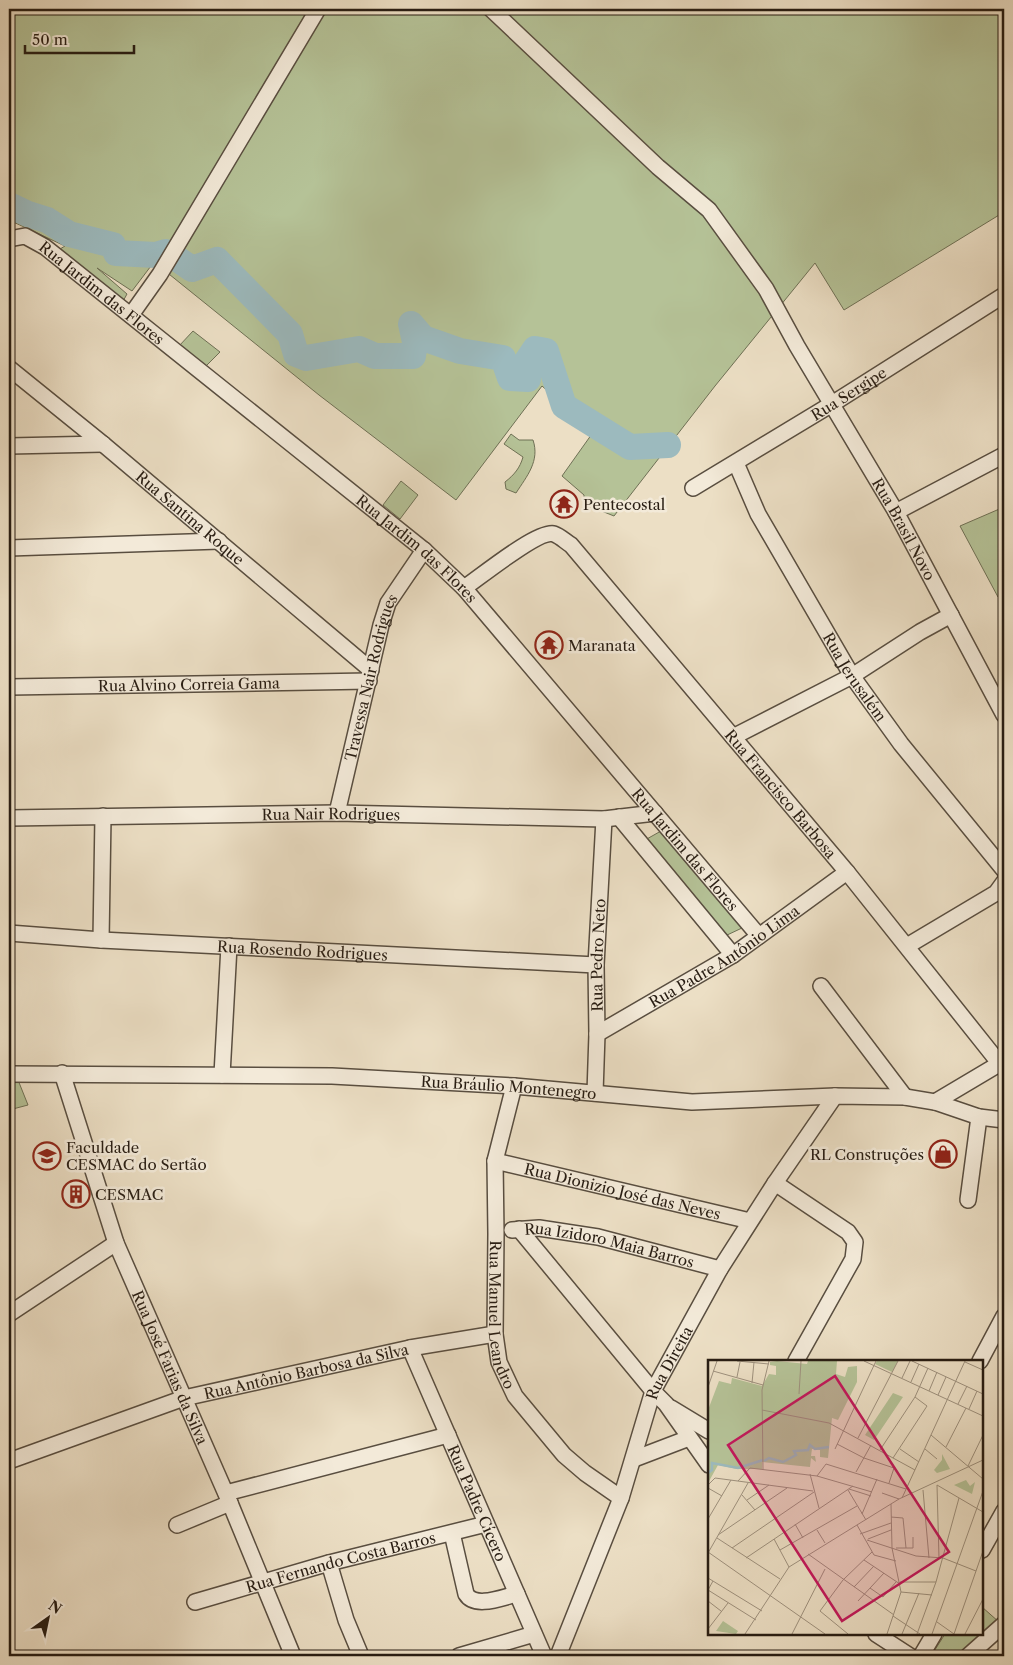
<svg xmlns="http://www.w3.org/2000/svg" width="1013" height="1665" viewBox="0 0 1013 1665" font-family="'Libre Caslon Text',serif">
  <rect width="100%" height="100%" fill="#ecdfc5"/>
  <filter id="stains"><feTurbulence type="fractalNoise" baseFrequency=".004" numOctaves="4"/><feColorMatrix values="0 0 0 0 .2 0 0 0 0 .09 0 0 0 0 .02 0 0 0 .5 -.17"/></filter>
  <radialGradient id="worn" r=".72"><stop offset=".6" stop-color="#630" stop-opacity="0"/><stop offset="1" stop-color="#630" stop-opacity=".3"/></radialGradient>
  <!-- green -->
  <g fill="#b5c297" stroke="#6e7055">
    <path d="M 9,9 L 1004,9 L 1004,212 L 844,310 L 815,263 L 715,386 L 614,516 L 584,504 L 584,495 L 562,476 L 594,431 L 542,386 L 456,500 L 319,395 L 154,262 L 132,291 L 97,268 L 127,294 L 122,303 L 60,249 L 65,246 L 9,220 Z"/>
    <path d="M 193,331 L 220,352 L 205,367 L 179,346 Z"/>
    <path d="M 511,434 L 519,440 L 533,440 C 540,461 527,476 516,493 L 506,489 L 505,482 C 514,475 520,468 523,457 L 504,444 Z"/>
    <path d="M 401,481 L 418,495 L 400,519 L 383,505 Z"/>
    <path d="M 1004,507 L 1004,594 L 998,597 L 960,526 Z"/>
    <path d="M 661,831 L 742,928 L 725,936 L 645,840 Z"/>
    <path d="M 18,1080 L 28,1105 L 9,1110 L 9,1081 Z"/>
    <path d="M 982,1607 L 999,1622 L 960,1656 L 931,1656 L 945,1634 L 982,1634 Z"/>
  </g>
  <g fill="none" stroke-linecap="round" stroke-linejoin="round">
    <!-- river -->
    <g stroke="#9cbabe" stroke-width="26">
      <path d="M 9,205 L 28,214 L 47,220 L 69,234 L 113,245 L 116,253 L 156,255 L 166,252"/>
      <path d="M 176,258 L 192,269 L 217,260 L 290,334 L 296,354 L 306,358 L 359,349 L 375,356 L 413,356 L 415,342 L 411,324 L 423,338 L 460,351 L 503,358 L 510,378 L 528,379 L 525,364 L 535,349 L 546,351 L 564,406 L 630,447 L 668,445"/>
    </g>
    <!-- minor casing -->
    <g stroke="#594e40" stroke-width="18">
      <g id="minor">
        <path id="s1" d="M 491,9 L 658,167 L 709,210 L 766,289 L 797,346 L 896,512 L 1004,715"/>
        <path id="s2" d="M 9,239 L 25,236 L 45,247 L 424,550 L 464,588 L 759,936"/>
        <path d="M 131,315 L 160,274 L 318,9"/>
        <path id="s3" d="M 9,368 L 103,444 L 371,670"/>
        <path d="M 9,446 L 103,444"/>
        <path id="s4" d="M 736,463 L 758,514 L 852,676 L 901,744 L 1004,870"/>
        <path id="s5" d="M 693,488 L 832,404 L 1004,295"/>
        <path d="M 896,512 L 1004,455"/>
        <path d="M 9,548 L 219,541"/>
        <path id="s6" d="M 464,588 C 479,578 539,529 554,534 C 560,536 566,542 571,545 L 847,872 L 1000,1064"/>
        <path id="s7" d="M 9,687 L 369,681"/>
        <path d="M 733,737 L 852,676 L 920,632 L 951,615"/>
        <path id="s8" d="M 337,813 L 381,625 L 388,603 L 424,550"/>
        <path d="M 619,817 L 733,955"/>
        <path id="s9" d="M 9,818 L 337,813 L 604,819 L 655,813"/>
        <path id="s10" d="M 9,933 L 101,940 L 596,965"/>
        <path d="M 101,940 L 103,816"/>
        <path d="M 907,946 L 996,893 L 1004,882"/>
        <path d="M 821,986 L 905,1097"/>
        <path id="s11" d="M 597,1034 L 733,955 L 847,872"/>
        <path id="s12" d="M 62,1073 L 116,1243 L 230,1503 L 293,1656"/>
        <path id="s13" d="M 9,1074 L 332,1076 L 514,1086 L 692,1102 L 835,1096 L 905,1097 L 935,1102 L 979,1117 L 1004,1120"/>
        <path d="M 222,1075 L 229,946"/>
        <path id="s14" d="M 514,1086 L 495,1161 L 496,1234 L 495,1334 L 499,1362 L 515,1396 L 564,1455 L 585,1473 L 621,1498"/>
        <path id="s15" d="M 595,1093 L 597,1034 L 596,965 L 604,819"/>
        <path d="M 935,1102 L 1004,1061"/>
        <path id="s16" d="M 495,1161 L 750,1221"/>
        <path d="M 775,1183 L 848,1232 L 855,1242 L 853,1259 L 796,1361"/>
        <path d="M 968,1200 L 979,1117"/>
        <path d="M 519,1229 L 653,1391 L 666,1404 L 709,1465"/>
        <path id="s17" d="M 512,1230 L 539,1228 L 598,1237 L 720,1269"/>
        <path d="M 9,1314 L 116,1243"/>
        <path id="s18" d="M 410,1348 L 544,1656"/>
        <path d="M 980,1361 L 1004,1316"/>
        <path d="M 671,1408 L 709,1431"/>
        <path d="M 634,1459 L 689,1438"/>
        <path id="s19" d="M 9,1461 L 184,1398 L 410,1348 L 495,1334"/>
        <path d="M 226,1493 L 448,1435"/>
        <path d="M 177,1525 L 230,1503"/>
        <path d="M 452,1533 L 466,1594 C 475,1609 503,1597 517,1594"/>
        <path d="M 982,1550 L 1004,1511"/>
        <path d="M 329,1563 L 346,1620 L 361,1656"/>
        <path id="s20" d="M 195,1602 L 329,1563 L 486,1524"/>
        <path d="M 876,1634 L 910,1656"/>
        <path d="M 459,1656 L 534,1634"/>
        <path id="s21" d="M 558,1656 L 621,1498 L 653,1391 L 720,1269 L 775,1183 L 835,1096"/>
        <path d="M 921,1656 L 934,1634"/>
        <path d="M 968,1656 L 1004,1624"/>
      </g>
    </g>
    <!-- minor -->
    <use href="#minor" stroke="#f3ead9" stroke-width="15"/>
  </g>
  <!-- icons -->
  <defs>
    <g id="temple-ring" transform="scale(1.4375)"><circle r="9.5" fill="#f3ead9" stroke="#8f2418" stroke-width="1.5"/><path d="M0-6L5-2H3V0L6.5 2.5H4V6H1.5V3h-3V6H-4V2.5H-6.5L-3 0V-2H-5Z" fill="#8f2418"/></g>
    <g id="shop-ring" transform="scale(1.4375)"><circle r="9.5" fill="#f3ead9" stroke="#8f2418" stroke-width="1.5"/><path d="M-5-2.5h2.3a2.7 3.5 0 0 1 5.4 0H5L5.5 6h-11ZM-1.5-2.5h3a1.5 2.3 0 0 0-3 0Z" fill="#8f2418"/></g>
    <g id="university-ring" transform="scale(1.4375)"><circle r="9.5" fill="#f3ead9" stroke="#8f2418" stroke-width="1.5"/><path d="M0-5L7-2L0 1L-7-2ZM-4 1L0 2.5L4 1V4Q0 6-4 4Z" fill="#8f2418"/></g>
    <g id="building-ring" transform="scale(1.4375)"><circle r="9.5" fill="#f3ead9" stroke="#8f2418" stroke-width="1.5"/><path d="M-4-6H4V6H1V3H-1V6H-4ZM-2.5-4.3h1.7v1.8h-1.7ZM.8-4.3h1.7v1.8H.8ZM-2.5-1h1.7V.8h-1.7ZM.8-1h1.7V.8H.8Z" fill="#8f2418"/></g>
  </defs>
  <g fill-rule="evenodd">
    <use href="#temple-ring" x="564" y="504"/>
    <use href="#temple-ring" x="549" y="645"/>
    <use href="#shop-ring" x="943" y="1154"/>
    <use href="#university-ring" x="47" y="1156"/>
    <use href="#building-ring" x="76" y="1194"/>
  </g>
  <g text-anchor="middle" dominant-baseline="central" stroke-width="5" stroke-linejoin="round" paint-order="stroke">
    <!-- street labels -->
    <g font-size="15" fill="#281d13" stroke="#f3ead9">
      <text stroke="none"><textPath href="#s2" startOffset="112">Rua Jardim das Flores</textPath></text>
      <text stroke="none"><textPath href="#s5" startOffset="182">Rua Sergipe</textPath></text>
      <text stroke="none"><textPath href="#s3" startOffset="235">Rua Santina Roque</textPath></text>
      <text stroke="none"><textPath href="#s1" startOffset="671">Rua Brasil Novo</textPath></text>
      <text stroke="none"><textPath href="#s2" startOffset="518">Rua Jardim das Flores</textPath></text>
      <text stroke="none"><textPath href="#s4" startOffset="245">Rua Jerusalém</textPath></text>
      <text stroke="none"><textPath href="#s8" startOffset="140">Travessa Nair Rodrigues</textPath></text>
      <text stroke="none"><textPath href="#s7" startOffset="180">Rua Alvino Correia Gama</textPath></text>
      <text stroke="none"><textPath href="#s6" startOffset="452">Rua Francisco Barbosa</textPath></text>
      <text stroke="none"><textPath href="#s9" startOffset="322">Rua Nair Rodrigues</textPath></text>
      <text stroke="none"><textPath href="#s2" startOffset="922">Rua Jardim das Flores</textPath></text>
      <text stroke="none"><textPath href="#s10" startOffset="294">Rua Rosendo Rodrigues</textPath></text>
      <text stroke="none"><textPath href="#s11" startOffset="149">Rua Padre Antônio Lima</textPath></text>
      <text stroke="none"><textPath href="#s15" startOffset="138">Rua Pedro Neto</textPath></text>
      <text stroke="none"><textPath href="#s13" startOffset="500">Rua Bráulio Montenegro</textPath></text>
      <text stroke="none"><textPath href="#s16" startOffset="131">Rua Dionizio José das Neves</textPath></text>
      <text stroke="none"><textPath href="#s17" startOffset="99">Rua Izidoro Maia Barros</textPath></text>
      <text stroke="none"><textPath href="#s14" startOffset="232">Rua Manuel Leandro</textPath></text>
      <text stroke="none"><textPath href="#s21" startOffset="314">Rua Direita</textPath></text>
      <text stroke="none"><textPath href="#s12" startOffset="314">Rua José Farias da Silva</textPath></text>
      <text stroke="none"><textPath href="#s19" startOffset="311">Rua Antônio Barbosa da Silva</textPath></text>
      <text stroke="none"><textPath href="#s18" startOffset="169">Rua Padre Cícero</textPath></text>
      <text stroke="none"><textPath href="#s20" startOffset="151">Rua Fernando Costa Barros</textPath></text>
    </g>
    <!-- poi labels -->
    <g font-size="15" fill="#281d13" stroke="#f3ead9" text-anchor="start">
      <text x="583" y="504">Pentecostal</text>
      <text x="568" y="645">Maranata</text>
      <text x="66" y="1147">Faculdade<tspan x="66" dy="17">CESMAC do Sertão</tspan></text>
      <text x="924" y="1154" text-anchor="end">RL Construções</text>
      <text x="95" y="1194">CESMAC</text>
    </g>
  </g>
  <!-- overview -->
  <g transform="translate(708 1360)">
    <rect width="275" height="275" fill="#ecdfc5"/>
    <path d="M 69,1 L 99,4 L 100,1 L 129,1 L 128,14 L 137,17 L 140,7 L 149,6 L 149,22 L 130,60 L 124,58 L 120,98 L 112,97 L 112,90 L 104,89 L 103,96 L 107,96 L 108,102 L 103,98 L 102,107 L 54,102 L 54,109 L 29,109 L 10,105 L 0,123 L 0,50 L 11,21 L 23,24 L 24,18 L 54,26 L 61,14 L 68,15 L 68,6 L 62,5 L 62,2 ZM 169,1 L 190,1 L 184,12 L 167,4 ZM 185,33 L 195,37 L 166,80 L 157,75 ZM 234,94 L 242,109 L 229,113 L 226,110 L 234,100 ZM 258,120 L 262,126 L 267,122 L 264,134 L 246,125 ZM 15,261 L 30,271 L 28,274 L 8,271 Z" fill="#b5c297"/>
    <path fill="none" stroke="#9cbabe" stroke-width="2.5" d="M 56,101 L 61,98 L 75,102 L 88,95 L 86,91 L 100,90 L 102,85 L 107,89 L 121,87M 0,113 L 4,110 L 4,103 L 30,108 L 55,100"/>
    <path fill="none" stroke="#9e917e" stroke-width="1" d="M 29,1 L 61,4M 156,1 L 275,56M 204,1 L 275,34M 257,2 L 275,10M 5,11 L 55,25M 29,17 L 32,2M 194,18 L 202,1M 203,22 L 211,4M 44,23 L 46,2M 0,27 L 9,1M 221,31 L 229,12M 91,34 L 93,1M 230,35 L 238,17M 250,44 L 259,26M 261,49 L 269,31M 54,50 L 121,63 L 207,110M 223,75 L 275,119M 150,78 L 190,1M 129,84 L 156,98 L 186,108 L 181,123M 238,87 L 258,48M 127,89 L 168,1M 192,89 L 211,102M 217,89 L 229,99M 172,90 L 207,37 L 220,8M 185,98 L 219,46 L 207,37M 260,106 L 275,75M 55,110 L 54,30 L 61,1M 148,112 L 163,85M 102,114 L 111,148M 109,116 L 118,104 L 198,129M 30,121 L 42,108 L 109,116 L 164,132M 0,125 L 7,118 L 105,131M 229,125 L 231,198M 229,125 L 275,152M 0,128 L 14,136M 141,129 L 163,136M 140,130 L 158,160M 215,130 L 221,198M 174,133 L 191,139M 34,135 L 47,150M 194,138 L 257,1M 39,140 L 61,125M 154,154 L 169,119M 183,157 L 195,158 L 198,188M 0,159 L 23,120M 87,164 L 95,178M 149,165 L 166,195 L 188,201M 109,170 L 117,183M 152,174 L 183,163M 10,175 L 79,128M 9,178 L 72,219M 66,179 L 81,207M 160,179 L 183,170M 159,180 L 208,196 L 235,198 L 268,211M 24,188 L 106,132M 188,188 L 205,188 L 205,177M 72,190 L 149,146M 0,192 L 117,274M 0,193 L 40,123M 100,194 L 186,255M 38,198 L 145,126M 156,200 L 192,224M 0,218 L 54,251M 5,221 L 0,230 L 48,260M 192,222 L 228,222M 146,227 L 166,206M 162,228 L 175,237 L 188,222M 193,232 L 224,235M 0,241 L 13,251M 150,241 L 176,213M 185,256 L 212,274M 229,262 L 246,274M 0,269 L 20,243M 37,274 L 81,207 L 191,139 L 275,100M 84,274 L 117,209M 140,274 L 112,251 L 135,220 L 164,192M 179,274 L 193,232 L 184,188 L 183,144M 194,274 L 211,233M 209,274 L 228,222 L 251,138M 224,274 L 275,131M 246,274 L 275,191M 257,274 L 275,239"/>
    <path fill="#c2185b" fill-opacity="0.15" stroke="#c2185b" stroke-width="2.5" d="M 127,16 L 241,192 L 134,261 L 20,85 Z"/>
    <rect width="275" height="275" fill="none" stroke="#281d13" stroke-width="2.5"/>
  </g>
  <!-- margin -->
  <rect width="1013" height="1665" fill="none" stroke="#ecdfc5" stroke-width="30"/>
  <rect x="10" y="10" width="993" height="1645" fill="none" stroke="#281d13" stroke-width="2.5"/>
  <rect x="15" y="15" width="983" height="1635" fill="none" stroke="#281d13"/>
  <!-- north arrow -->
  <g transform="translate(48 1618) rotate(33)" stroke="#f3ead9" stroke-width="4" paint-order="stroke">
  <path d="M0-4L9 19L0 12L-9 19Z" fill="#281d13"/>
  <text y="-8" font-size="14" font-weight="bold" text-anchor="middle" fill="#281d13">N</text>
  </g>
  <!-- scale -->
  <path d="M25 45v8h109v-8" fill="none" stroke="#281d13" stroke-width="2.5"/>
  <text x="32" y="45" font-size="15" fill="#281d13" stroke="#f3ead9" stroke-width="4" paint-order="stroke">50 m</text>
  <rect width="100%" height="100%" filter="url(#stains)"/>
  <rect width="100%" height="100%" fill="url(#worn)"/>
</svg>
